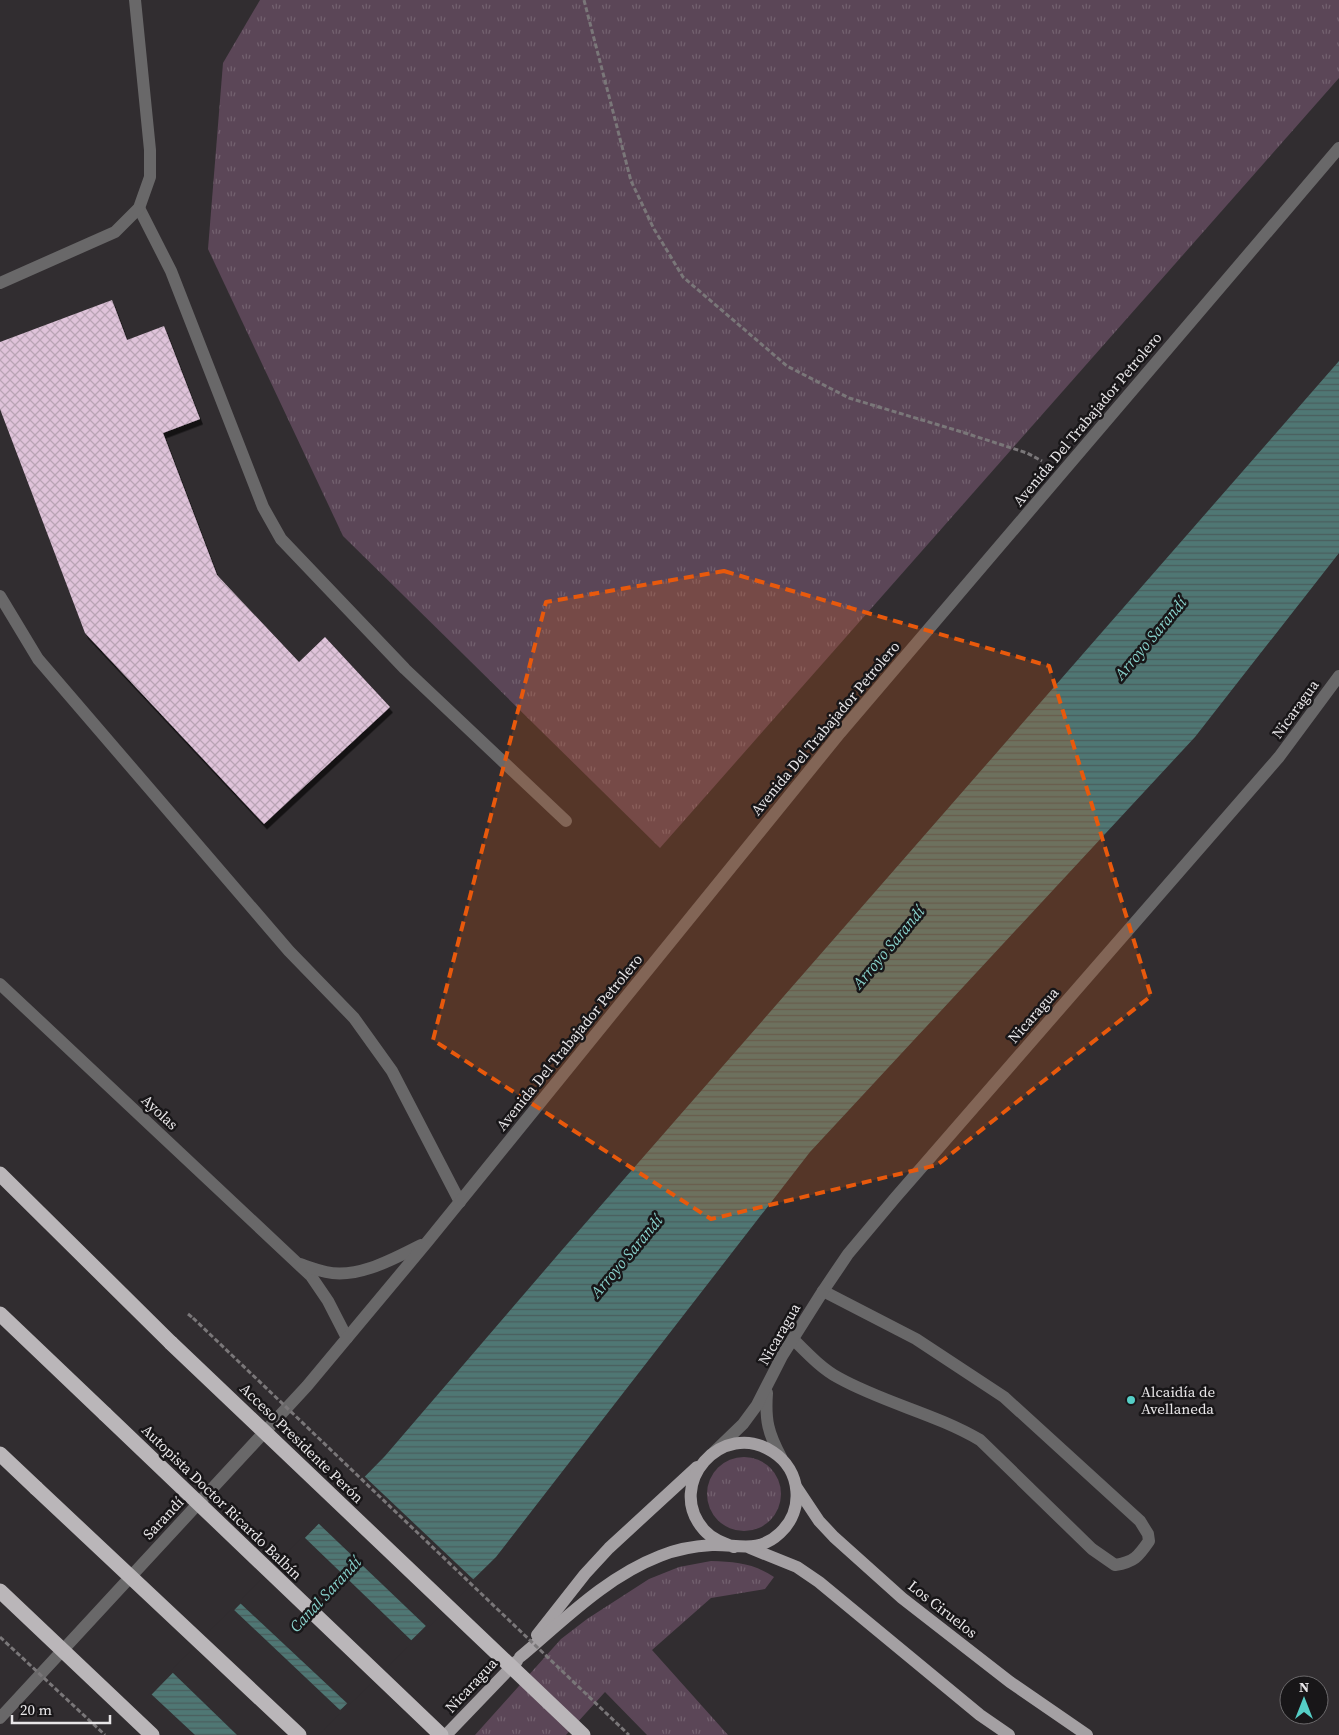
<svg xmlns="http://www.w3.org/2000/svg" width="1339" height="1735" viewBox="0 0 1339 1735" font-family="'Source Serif 4',serif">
  <defs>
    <pattern id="grass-tufts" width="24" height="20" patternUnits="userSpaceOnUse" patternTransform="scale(1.25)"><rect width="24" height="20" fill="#5b4657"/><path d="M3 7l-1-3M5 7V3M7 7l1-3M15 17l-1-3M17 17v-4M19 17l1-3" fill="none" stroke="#73616f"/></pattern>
    <pattern id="water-rules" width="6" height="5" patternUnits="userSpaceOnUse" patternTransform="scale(1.25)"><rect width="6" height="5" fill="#4f7774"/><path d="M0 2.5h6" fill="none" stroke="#4a5e5d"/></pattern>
    <pattern id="building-cross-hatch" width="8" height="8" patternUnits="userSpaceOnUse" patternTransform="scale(1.25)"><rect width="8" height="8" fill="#dfc3da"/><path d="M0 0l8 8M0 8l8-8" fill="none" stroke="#b9a4b5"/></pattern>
    <filter id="shadow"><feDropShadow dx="3" dy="5.5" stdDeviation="0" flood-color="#0009"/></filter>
  </defs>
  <rect width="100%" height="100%" fill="#312d30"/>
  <!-- grass -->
  <g fill="url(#grass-tufts)">
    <path d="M 260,0 L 1339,0 L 1339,78 L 660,848 L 343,536 L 208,249 L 223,63 Z"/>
    <circle cx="744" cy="1494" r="37"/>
    <path d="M 711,1561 C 736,1562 753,1563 774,1577 L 765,1589 L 711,1598 L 652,1650 L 728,1735 L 647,1735 L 605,1692 L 566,1735 L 475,1735 L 561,1639 L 587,1619 L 649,1579 L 679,1567 Z"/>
  </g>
  <!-- water -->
  <path fill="url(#water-rules)" d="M 1339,361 L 1339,553 L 1195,737 L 810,1152 L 496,1557 L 315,1735 L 112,1735 L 385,1456 L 562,1250 Z"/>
  <!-- pier -->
  <g fill="#312d30">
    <path d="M 363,1475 L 475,1581 L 428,1628 L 317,1522 Z"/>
    <path d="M 303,1536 L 413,1642 L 349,1705 L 239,1602 Z"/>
    <path d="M 232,1608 L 342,1712 L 318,1735 L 237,1735 L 171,1671 Z"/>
    <path d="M 150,1693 L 195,1735 L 109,1735 Z"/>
  </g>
  <!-- building -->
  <path fill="url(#building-cross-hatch)" filter="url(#shadow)" d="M 112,300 L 127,340 L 164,326 L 200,419 L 163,433 L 217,575 L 299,662 L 325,637 L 390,707 L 264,824 L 85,633 L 0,409 L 0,342 Z"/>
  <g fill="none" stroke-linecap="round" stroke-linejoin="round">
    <!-- path -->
    <g stroke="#7a7779" stroke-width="3" stroke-dasharray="5 2.5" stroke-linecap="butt">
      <path d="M 584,0 L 631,181 L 654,229 L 683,277 L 787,366 L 849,398 L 962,432 L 1027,453 L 1042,461"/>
      <path d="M 188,1314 L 193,1318"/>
    </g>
    <!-- minor -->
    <g stroke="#696869" stroke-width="12">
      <path d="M 139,208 L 171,271 L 263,507 L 281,539 L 405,669 L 566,821"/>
      <path d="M 0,283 L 115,232 L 139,208 L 150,177 L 150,150 L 135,0"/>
      <path d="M 0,596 L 38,659 L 289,951 L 354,1018 L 392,1071 L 460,1202"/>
      <path d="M 0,984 L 311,1276 L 328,1301 L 347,1338"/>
      <path d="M 300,1264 C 309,1267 317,1270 326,1272 C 358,1279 393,1259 421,1245"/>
      <path d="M 793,1339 C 807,1353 822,1369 839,1378 C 884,1403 936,1414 980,1440 L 1092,1549 L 1115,1565 C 1134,1562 1138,1557 1149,1541 L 1148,1534 L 1140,1521 L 1004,1397 L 916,1339 L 823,1291"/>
      <path d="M 767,1393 C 765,1420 768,1433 781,1457"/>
      <path d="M 714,1452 L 743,1424 L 757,1405 L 782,1356 L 823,1291 L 848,1254 L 895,1198 L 1279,757 L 1339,676"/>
      <path d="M 0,1718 L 307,1386 L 428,1241 L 840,733 L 1339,148"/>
    </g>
    <!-- major -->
    <g stroke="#a4a0a3" stroke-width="12">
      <path d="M 797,1488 L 819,1521 L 834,1537 L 902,1598 L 1010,1682 L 1087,1735"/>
      <path d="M 750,1548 L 797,1567 L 819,1582 L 980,1715 L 1009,1735"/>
      <path d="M 537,1635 L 585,1574 L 609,1548 L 697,1467"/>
      <path d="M 520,1657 C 564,1620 606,1577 660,1556 C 677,1549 695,1546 712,1545 C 738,1544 758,1554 780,1533 C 805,1510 801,1470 773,1452 C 722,1418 664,1485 704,1530 C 712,1539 723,1543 734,1547"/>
      <path d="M 446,1735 L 517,1661"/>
    </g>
    <!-- highway -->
    <g stroke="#bab6b9" stroke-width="15">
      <path d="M 0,1174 L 171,1343"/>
      <path d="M 0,1314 L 105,1414"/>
      <path d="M 0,1454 L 36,1488"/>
    </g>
    <!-- path-bridge -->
    <g stroke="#7a7779" stroke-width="3" stroke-dasharray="5 2.5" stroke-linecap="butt">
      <path d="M 193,1318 L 629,1735"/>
      <path d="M 0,1637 L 105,1735"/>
    </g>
    <!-- highway-bridge -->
    <g stroke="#bab6b9" stroke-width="15">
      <path d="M 171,1343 L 583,1735"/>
      <path d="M 105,1414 L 441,1735"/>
      <path d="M 36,1488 L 299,1735"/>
      <path d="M 0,1591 L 152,1735"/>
    </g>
  </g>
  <!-- marked area -->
  <path fill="#e8590c" fill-opacity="0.2" stroke="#e8590c" stroke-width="4" stroke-dasharray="10 6" stroke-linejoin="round" d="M 724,571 L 1049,666 L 1151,996 L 937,1165 L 711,1219 L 433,1040 L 546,602 Z"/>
  <!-- markers -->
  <circle fill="#55cec6" stroke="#181618" stroke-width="2" cx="1131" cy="1400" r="5"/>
  <g text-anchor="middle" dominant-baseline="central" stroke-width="5" stroke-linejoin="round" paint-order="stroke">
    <!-- street labels -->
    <g font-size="15" fill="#e8e6e8" stroke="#181618">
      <text transform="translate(1087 419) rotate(-50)">Avenida Del Trabajador Petrolero</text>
      <text transform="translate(1295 709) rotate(-54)">Nicaragua</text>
      <text transform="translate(825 728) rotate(-50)">Avenida Del Trabajador Petrolero</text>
      <text transform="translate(1033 1015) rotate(-49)">Nicaragua</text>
      <text transform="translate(569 1042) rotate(-51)">Avenida Del Trabajador Petrolero</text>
      <text transform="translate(160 1112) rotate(43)">Ayolas</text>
      <text transform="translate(779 1334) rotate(-60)">Nicaragua</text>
      <text transform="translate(302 1443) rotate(44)">Acceso Presidente Perón</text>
      <text transform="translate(222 1502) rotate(44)">Autopista Doctor Ricardo Balbín</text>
      <text transform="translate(163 1518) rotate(-47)">Sarandí</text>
      <text transform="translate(943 1609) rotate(38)">Los Ciruelos</text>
      <text transform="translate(471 1685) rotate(-47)">Nicaragua</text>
    </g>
    <!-- poi labels -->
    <g font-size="15" fill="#e8e6e8" stroke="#181618" text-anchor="start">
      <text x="1141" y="1391">Alcaidía de<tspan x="1141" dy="17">Avellaneda</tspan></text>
    </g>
    <!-- water labels -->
    <g font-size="16" font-style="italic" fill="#88d2cc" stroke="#181618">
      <text transform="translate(1150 638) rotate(-50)">Arroyo Sarandí</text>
      <text transform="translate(888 947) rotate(-50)">Arroyo Sarandí</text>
      <text transform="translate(626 1256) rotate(-50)">Arroyo Sarandí</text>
      <text transform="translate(325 1594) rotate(-47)">Canal Sarandí</text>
    </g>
  </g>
  <!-- north arrow -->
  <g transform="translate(1304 1700)"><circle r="24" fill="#181618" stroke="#6b696b"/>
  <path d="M0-4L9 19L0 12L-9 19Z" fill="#55cec6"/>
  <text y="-8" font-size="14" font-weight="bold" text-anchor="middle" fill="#e8e6e8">N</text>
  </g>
  <!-- scale -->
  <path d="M12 1715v8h98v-8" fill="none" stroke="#e8e6e8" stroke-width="2.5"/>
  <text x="20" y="1715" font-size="15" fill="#e8e6e8" stroke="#181618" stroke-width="4" paint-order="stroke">20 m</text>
</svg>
